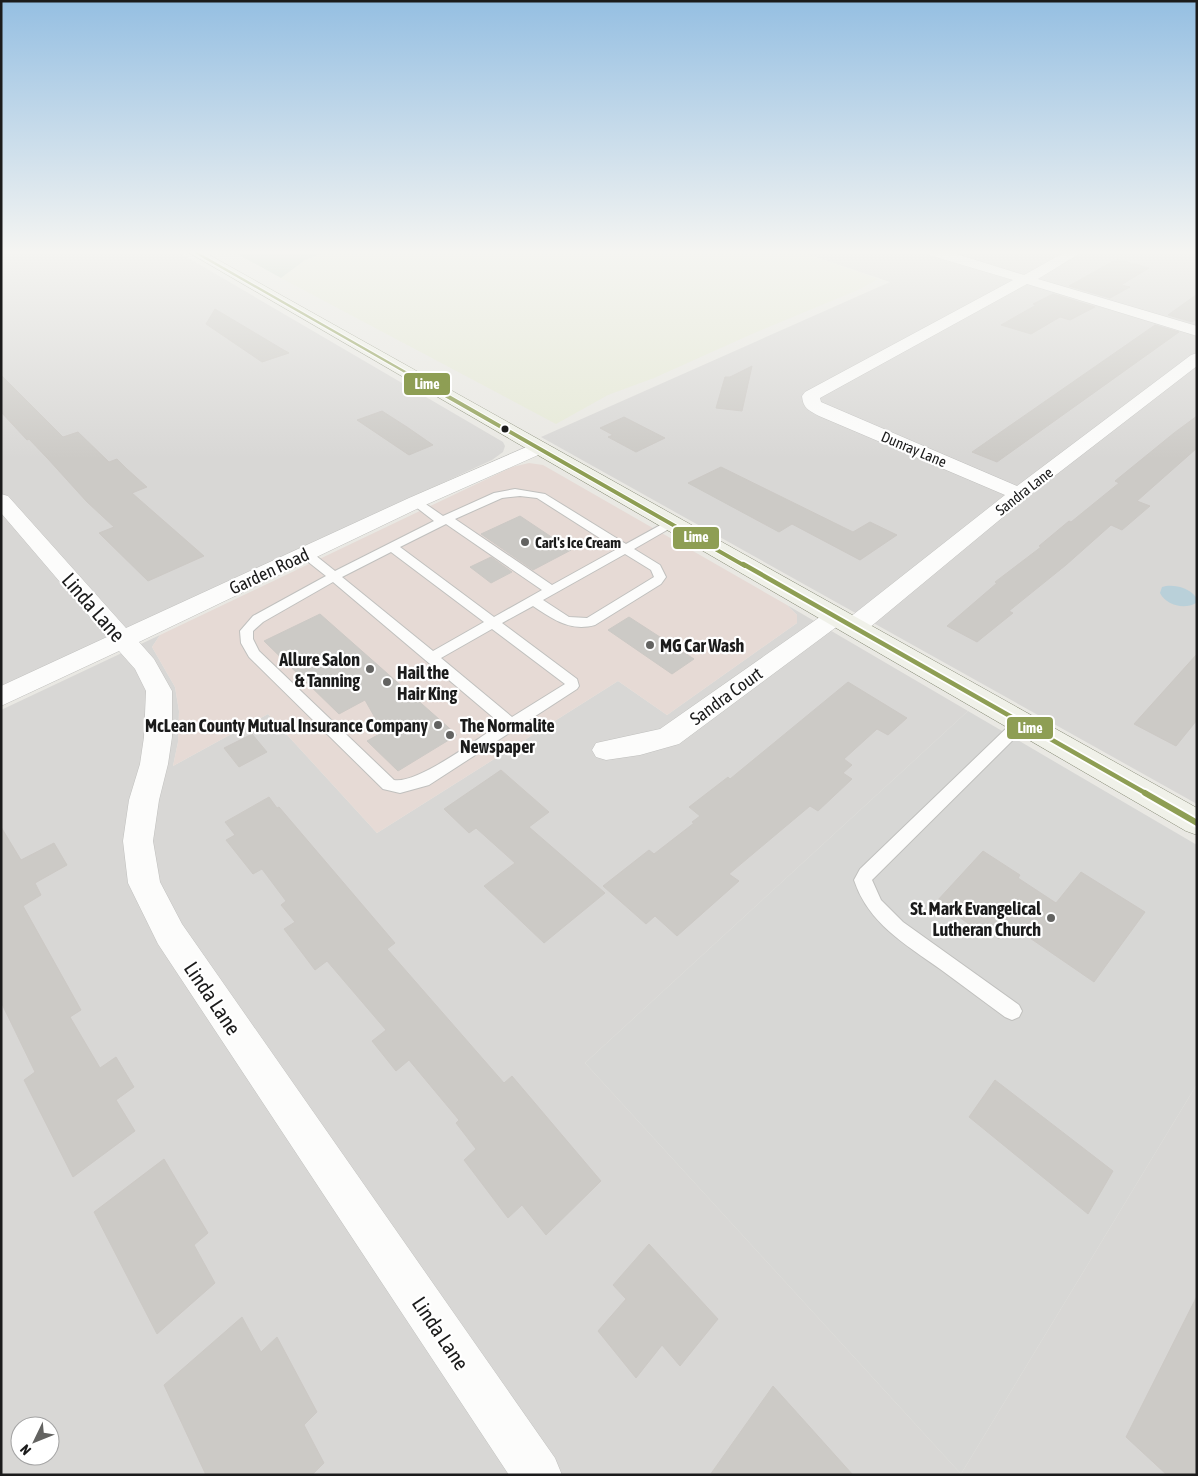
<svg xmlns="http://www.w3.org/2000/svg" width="1198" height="1476" viewBox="0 0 1198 1476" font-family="'Asap Condensed',sans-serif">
  <rect width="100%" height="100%" fill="#e9e8e3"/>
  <!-- residential -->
  <g fill="#d8d7d5" fill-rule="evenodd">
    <path d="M 1,252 L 178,252 L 503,442 L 505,446 L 503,452 L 492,460 L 1,687 Z"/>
    <path d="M 801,252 L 1197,252 L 1197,804 L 541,437 L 890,282 Z"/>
    <path d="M 787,605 L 968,711 L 585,1063 L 961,1474 L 1197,1084 L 1197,1475 L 1,1475 L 1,710 L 160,635 L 152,647 L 175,687 L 179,711 L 178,742 L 173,766 L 268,714 L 377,833 L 618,681 L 667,715 L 797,623 L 797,615 ZM 20,1426 L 50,1426 L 50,1456 L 20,1456 Z"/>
  </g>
  <!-- commercial -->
  <path fill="#e6dad5" d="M 529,463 L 543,465 L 787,605 L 797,615 L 797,623 L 667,715 L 618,681 L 377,833 L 268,714 L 173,766 L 178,742 L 179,711 L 175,687 L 152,647 L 160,635 L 512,467 Z"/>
  <!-- religious -->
  <path fill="#d7d7d5" d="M 968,711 L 1197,845 L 1197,1084 L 961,1474 L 585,1063 Z"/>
  <!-- farmland -->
  <path fill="#e6e9d7" d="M 326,252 L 800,252 L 878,279 L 858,290 L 752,334 L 654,378 L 608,395 L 556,424 L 281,278 L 305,260 Z"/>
  <!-- cemetery -->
  <path fill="#c3d3c5" d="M 234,252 L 326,252 L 305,260 L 281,278 Z"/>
  <!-- water -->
  <path fill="#b9d0d9" d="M 1166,586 C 1178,585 1188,588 1196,597 L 1196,603 C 1184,610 1166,605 1160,593 L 1162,587 Z"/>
  <!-- building -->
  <g fill="#cccac6" stroke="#ccc9c5">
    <path d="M 1117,259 L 1149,268 L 1121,285 L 1130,287 L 1110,298 L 1069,286 Z"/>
    <path d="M 1053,294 L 1095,307 L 1070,320 L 1060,317 L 1031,334 L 1001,325 L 1036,305 L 1033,304 Z"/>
    <path d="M 1196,295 L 1197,319 L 1192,322 L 1168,315 Z"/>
    <path d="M 215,309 L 282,349 L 289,353 L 262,362 L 206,324 Z"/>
    <path d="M 1155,325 L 1179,332 L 997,462 L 972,452 Z"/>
    <path d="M 752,366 L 742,411 L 716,408 L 725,377 L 730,377 Z"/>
    <path d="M 1,375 L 63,437 L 78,432 L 109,462 L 117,459 L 127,469 L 147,487 L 132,493 L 204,556 L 148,581 L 99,533 L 114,527 L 87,502 L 48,459 L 29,439 L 27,440 L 1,412 Z"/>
    <path d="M 382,411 L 407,427 L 433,445 L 409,455 L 357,420 Z"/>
    <path d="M 1197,416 L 1197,448 L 1137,501 L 1150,506 L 1122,530 L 1111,525 L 1066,565 L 1009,611 L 1013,613 L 977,642 L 947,626 L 997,583 L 995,582 L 1041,547 L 1039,546 L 1069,521 L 1071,522 L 1119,483 L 1115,481 L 1174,433 Z"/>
    <path d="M 624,417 L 665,438 L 636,452 L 608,437 L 613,435 L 600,428 Z"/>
    <path d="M 721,467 L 853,532 L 870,522 L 897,535 L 860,560 L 792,524 L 779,532 L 688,483 Z"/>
    <path d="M 520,516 L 571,550 L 533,570 L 481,534 Z"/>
    <path d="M 491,557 L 512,572 L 491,583 L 470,567 Z"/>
    <path d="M 320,614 L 457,735 L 398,771 L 367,741 L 383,732 L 365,700 L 339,714 L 264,641 Z"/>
    <path d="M 629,617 L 694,659 L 672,674 L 608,630 Z"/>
    <path d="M 1197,654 L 1197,720 L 1176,746 L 1134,724 Z"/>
    <path d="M 848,682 L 907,718 L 888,735 L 877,729 L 844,759 L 852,765 L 843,773 L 852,779 L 818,811 L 810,806 L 729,874 L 739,881 L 677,936 L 655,916 L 646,924 L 603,886 L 649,850 L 654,854 L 694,823 L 692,822 L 700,816 L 689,807 L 728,777 L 730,779 Z"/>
    <path d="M 252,734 L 267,752 L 239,767 L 224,748 Z"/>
    <path d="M 501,770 L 549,812 L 529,827 L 605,893 L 544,943 L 484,886 L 515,863 L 476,828 L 469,833 L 444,809 Z"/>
    <path d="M 269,797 L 277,808 L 279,807 L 395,943 L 387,949 L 504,1083 L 512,1076 L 601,1181 L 546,1235 L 522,1205 L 508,1218 L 464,1160 L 476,1149 L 456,1123 L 459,1120 L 409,1060 L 396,1071 L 372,1041 L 386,1030 L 327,961 L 315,970 L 284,929 L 295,922 L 281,905 L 286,901 L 262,869 L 253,874 L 226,840 L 235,835 L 225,822 Z"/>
    <path d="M 1,827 L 21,860 L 54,843 L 67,865 L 35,883 L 41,895 L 23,906 L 81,1010 L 70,1017 L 100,1068 L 116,1057 L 134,1087 L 116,1100 L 135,1131 L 73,1177 L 24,1080 L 35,1072 L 1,1002 Z"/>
    <path d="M 983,851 L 1020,875 L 1018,878 L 1056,903 L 1081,872 L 1145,912 L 1094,982 L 1011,925 L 999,939 L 977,923 L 973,927 L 937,901 Z"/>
    <path d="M 995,1080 L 1113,1171 L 1088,1214 L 969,1117 Z"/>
    <path d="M 164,1159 L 208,1233 L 194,1245 L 215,1283 L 157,1334 L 94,1212 Z"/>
    <path d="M 649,1244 L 718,1319 L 680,1366 L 662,1345 L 636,1378 L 598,1331 L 626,1299 L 613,1285 Z"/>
    <path d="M 1197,1296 L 1197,1475 L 1167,1475 L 1126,1437 Z"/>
    <path d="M 242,1317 L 261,1352 L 277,1337 L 317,1412 L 304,1425 L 324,1463 L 312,1475 L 206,1475 L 164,1385 Z"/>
    <path d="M 773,1386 L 853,1475 L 710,1475 Z"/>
  </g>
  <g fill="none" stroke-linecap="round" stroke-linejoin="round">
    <!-- service casing -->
    <g stroke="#c0c0be" stroke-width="2">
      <g id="service">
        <path d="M 515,489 L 545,494 L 626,544 L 666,522 L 674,522 L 676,524 L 674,526 L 634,549 L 660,565 L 666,577 L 661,584 L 595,625 C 570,632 553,619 533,606 L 502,623 L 577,679 L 579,686 L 577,689 L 429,785 L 400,793 L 383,789 L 249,657 L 241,643 L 240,631 L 253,616 L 326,576 L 302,557 L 300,554 L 302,551 L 310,551 L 335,571 L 434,521 L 412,504 L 410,502 L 412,500 L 420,500 L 443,516 L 494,493 ZM 520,496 L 537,498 L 617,549 L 552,585 L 455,519 L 502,498 ZM 446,524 L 542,590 L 494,617 L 400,547 ZM 391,552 L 484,622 L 433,651 L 342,577 ZM 625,554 L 651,570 L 654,577 L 587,618 L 569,617 L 543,600 ZM 333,582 L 501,724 C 478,738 418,784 394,780 L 259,651 L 253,639 L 253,631 L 263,622 ZM 492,629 L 565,684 L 512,717 L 441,658 Z"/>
        <path d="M 1021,718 L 1026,719 L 1028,723 L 1026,727 L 872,880 L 881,900 L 903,922 L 1019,1005 L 1022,1011 L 1019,1017 L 1012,1020 L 1005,1017 C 983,1001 962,985 940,969 C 905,944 868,923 854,880 L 860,869 L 1016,719 Z"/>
      </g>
    </g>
    <!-- minor casing -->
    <g stroke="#c0c0be" stroke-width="1">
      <g id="minor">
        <path d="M 928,252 L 950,252 L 1024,275 L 1065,252 L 1082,252 L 1038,279 L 1197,326 L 1197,336 L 1027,284 L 820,398 L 821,402 L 1017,486 L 1191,355 L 1197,353 L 1197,366 L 1026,498 L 863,633 L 854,635 L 845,633 L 842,627 L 845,621 L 1005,495 L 819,416 C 808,410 803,408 802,396 L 805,392 L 1013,280 L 929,255 Z"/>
        <path d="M 538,442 L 545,444 L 548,448 L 545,452 L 423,506 L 139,642 L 154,659 L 172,691 L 172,737 L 168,764 L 159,800 L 153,841 L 160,882 L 182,924 L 555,1458 L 562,1475 L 509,1475 L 158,944 L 128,883 L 123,841 L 129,800 L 140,764 L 144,737 L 146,691 L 135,669 L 119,651 L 1,706 L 1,686 L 107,637 L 1,513 L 1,494 L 8,496 L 126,628 L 409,498 Z"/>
        <path d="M 835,609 L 843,612 L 847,617 L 843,622 L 679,744 L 640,755 L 606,760 L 596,757 L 592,750 L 596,743 L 660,729 L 827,612 Z"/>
      </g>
    </g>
    <!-- secondary casing -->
    <g stroke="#8d917d" stroke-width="1">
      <path id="secondary" d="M 188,252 L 204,252 L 1197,808 L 1197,835 L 1186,831 Z"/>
    </g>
    <!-- service -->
    <use href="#service" fill="#fcfcfb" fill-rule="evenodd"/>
    <!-- minor -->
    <use href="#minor" fill="#fcfcfb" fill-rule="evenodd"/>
    <!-- secondary -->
    <use href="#secondary" fill="#f0f1e9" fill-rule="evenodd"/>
    <!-- bus-1-far3 casing -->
    <g stroke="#fff" stroke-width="4.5">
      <path id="bus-1-far3" d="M 195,252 L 435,389"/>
    </g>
    <!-- bus-1-far2 casing -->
    <g stroke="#fff" stroke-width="6">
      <path id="bus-1-far2" d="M 433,388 L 745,566"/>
    </g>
    <!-- bus-1-far1 casing -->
    <g stroke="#fff" stroke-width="8">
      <path id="bus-1-far1" d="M 743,564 L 1147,794"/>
    </g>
    <!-- bus-1 casing -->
    <g stroke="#fff" stroke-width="10">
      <path id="bus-1" d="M 1145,793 L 1197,823"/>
    </g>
    <!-- bus-1-far3 -->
    <use href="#bus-1-far3" stroke="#8e9e54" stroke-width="2.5"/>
    <!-- bus-1-far2 -->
    <use href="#bus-1-far2" stroke="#8e9e54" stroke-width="4"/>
    <!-- bus-1-far1 -->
    <use href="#bus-1-far1" stroke="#8e9e54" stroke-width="4.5"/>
    <!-- bus-1 -->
    <use href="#bus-1" stroke="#8e9e54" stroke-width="6"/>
  </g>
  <!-- sky -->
  <linearGradient id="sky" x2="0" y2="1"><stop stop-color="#95bfe2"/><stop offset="0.55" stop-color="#f5f5f2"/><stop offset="1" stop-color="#f5f5f2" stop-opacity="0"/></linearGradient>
  <rect width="1198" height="459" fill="url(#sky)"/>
  <!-- markers -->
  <circle fill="#1b1b1b" stroke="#fff" stroke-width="2" cx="505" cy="429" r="4.5"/>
  <g fill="#636361" stroke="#fff" stroke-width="2">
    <circle cx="525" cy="542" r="5"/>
    <circle cx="650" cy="645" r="5"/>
    <circle cx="370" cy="669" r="5"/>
    <circle cx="387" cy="682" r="5"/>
    <circle cx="438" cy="725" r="5"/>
    <circle cx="450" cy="735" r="5"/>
    <circle cx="1051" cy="918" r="5"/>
  </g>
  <g text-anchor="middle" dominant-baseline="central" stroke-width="4.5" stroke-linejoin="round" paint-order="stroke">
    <!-- far-street labels -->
    <g font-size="15" fill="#1b1b1b" stroke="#fff">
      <text transform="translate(914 449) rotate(23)">Dunray Lane</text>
      <text transform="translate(1024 491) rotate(-38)">Sandra Lane</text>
    </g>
    <!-- far-poi labels -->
    <g font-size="15" font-weight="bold" fill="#1b1b1b" stroke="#fff" text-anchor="start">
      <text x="535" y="542">Carl's Ice Cream</text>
    </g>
    <!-- street labels -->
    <g font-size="18" fill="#1b1b1b" stroke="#fff">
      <text transform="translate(269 571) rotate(-25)">Garden Road</text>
      <text transform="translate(726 696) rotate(-36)">Sandra Court</text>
    </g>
    <!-- poi labels -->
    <g font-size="18" font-weight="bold" fill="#1b1b1b" stroke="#fff" text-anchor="start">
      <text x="660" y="645">MG Car Wash</text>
      <text x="360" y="659" text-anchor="end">Allure Salon<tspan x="360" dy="21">&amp; Tanning</tspan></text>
      <text x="397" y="672">Hail the<tspan x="397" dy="21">Hair King</tspan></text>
      <text x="428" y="725" text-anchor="end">McLean County Mutual Insurance Company</text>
      <text x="460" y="725">The Normalite<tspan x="460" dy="21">Newspaper</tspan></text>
      <text x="1041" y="908" text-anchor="end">St. Mark Evangelical<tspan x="1041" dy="21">Lutheran Church</tspan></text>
    </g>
    <!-- near-street labels -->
    <g font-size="21" fill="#1b1b1b" stroke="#fff">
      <text transform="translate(94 607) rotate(49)">Linda Lane</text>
      <text transform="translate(213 998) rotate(56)">Linda Lane</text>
      <text transform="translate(441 1333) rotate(56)">Linda Lane</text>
    </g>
  </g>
  <g stroke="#fff" stroke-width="2">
    <rect x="403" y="372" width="48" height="24" rx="5" fill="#8e9e54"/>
    <rect x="672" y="526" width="48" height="24" rx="5" fill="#8e9e54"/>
    <rect x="1006" y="716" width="48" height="24" rx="5" fill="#8e9e54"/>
  </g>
  <g font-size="14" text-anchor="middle" font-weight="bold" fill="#fff">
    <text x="427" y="389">Lime</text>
    <text x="696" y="542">Lime</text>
    <text x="1030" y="733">Lime</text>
  </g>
  <!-- border -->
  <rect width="1198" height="1476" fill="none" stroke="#1b1b1b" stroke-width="5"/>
  <!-- north arrow -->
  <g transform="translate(35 1441) rotate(227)"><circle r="24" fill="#ffffff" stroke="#a4a4a4"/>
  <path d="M0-4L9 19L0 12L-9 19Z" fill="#636361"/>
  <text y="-8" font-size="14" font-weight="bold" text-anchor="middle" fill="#1b1b1b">N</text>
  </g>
</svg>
